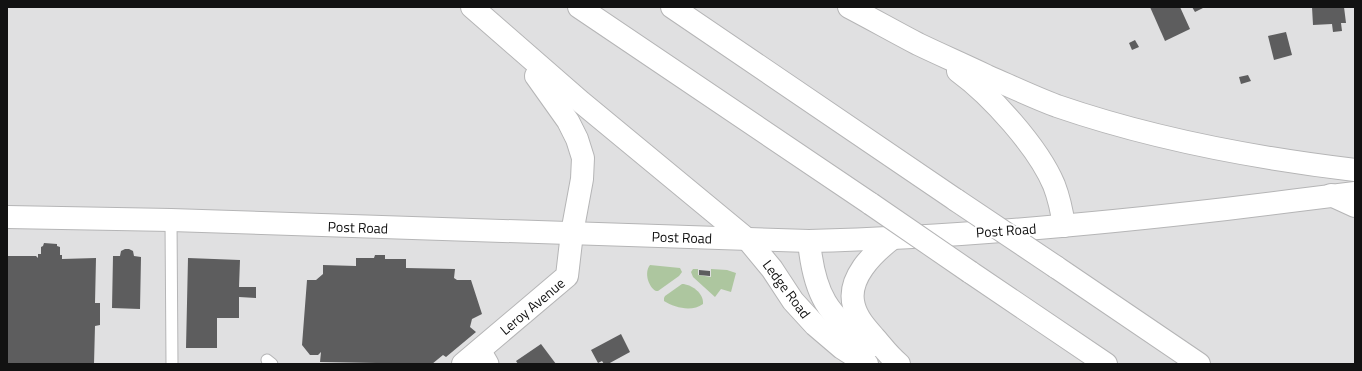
<svg xmlns="http://www.w3.org/2000/svg" width="1362" height="371" viewBox="0 0 1362 371" font-family="'Titillium Web',sans-serif">
  <rect width="100%" height="100%" fill="#e0e0e1"/>
  <!-- green -->
  <g fill="#adc69f">
    <path d="M 650,265 L 680,268 L 682,272 L 679,276 L 658,291 L 656,291 C 648,287 644,272 650,265 Z"/>
    <path d="M 693,269 L 698,269 L 698,275 L 711,277 L 711,269 L 727,270 L 736,273 L 731,292 L 721,289 L 715,297 L 693,277 L 691,272 Z"/>
    <path d="M 682,284 C 691,284 704,293 703,304 C 692,312 675,308 664,301 L 664,298 L 665,296 Z"/>
  </g>
  <!-- building -->
  <g fill="#5d5d5e">
    <path d="M 1150,7 L 1180,7 L 1190,29 L 1165,41 Z"/>
    <path d="M 1192,7 L 1205,7 L 1195,12 Z"/>
    <path d="M 1312,7 L 1344,7 L 1346,23 L 1341,23 L 1342,31 L 1333,32 L 1332,24 L 1313,25 Z"/>
    <path d="M 1286,32 L 1292,55 L 1274,60 L 1268,36 Z"/>
    <path d="M 1135,40 L 1139,47 L 1132,50 L 1129,43 Z"/>
    <path d="M 1248,75 L 1251,81 L 1241,84 L 1239,77 Z"/>
    <path d="M 44,243 L 57,244 L 57,246 L 60,247 L 60,255 L 62,255 L 62,259 L 96,258 L 95,303 L 100,303 L 100,325 L 95,326 L 94,364 L 7,364 L 7,256 L 36,256 L 38,258 L 38,254 L 41,254 L 41,247 L 43,246 Z"/>
    <path d="M 125,249 L 129,249 L 133,251 L 134,256 L 141,257 L 140,309 L 112,308 L 113,256 L 120,256 L 121,251 Z"/>
    <path d="M 375,255 L 385,255 L 385,259 L 406,259 L 406,268 L 455,269 L 454,278 L 457,280 L 471,280 L 482,314 L 472,319 L 470,327 L 476,332 L 446,357 L 443,355 L 432,364 L 320,362 L 321,352 L 318,355 L 310,355 L 302,345 L 307,280 L 316,280 L 323,274 L 323,265 L 356,266 L 356,258 L 374,258 Z"/>
    <path d="M 188,258 L 240,260 L 239,287 L 256,287 L 256,298 L 239,297 L 239,318 L 217,318 L 217,348 L 186,348 Z"/>
    <path d="M 699,270 L 710,271 L 710,276 L 699,275 Z"/>
    <path d="M 621,334 L 630,352 L 608,364 L 604,364 L 602,361 L 598,363 L 591,350 Z"/>
    <path d="M 541,344 L 556,364 L 518,364 L 516,361 Z"/>
  </g>
  <g fill="none" stroke-linecap="round" stroke-linejoin="round">
    <!-- lane casing -->
    <g stroke="#b5b5b6" stroke-width="13">
      <g id="lane">
        <path d="M 171,220 L 172,364"/>
        <path d="M 267,360 L 272,364"/>
      </g>
    </g>
    <!-- street casing -->
    <g stroke="#b5b5b6" stroke-width="23">
      <path id="street" d="M 480,350 L 488,364"/>
    </g>
    <!-- secondary casing -->
    <g stroke="#b5b5b6" stroke-width="24">
      <path id="secondary" d="M 463,364 L 567,276 L 572,233"/>
    </g>
    <!-- primary casing -->
    <g stroke="#b5b5b6" stroke-width="24">
      <g id="primary">
        <path d="M 7,217 L 171,220 L 809,241 C 948,238 1087,225 1226,209 C 1269,204 1312,198 1355,193"/>
        <path d="M 893,238 C 873,253 846,279 854,306 C 857,318 866,328 874,337 C 882,346 889,356 899,364"/>
        <path d="M 748,240 L 772,269 L 793,301 L 815,325 L 842,348 L 867,364"/>
        <path d="M 809,241 C 814,294 827,316 871,346"/>
      </g>
    </g>
    <!-- highway casing -->
    <g stroke="#b5b5b6" stroke-width="24">
      <g id="highway">
        <path d="M 472,7 L 581,102 L 748,240"/>
        <path d="M 579,7 L 871,204"/>
        <path d="M 672,7 L 956,200"/>
        <path d="M 849,7 C 872,19 895,32 918,44 C 941,55 964,65 987,76 C 1010,86 1033,97 1057,106 C 1153,139 1254,158 1355,170"/>
        <path d="M 958,71 C 991,95 1038,147 1054,185 C 1059,198 1062,212 1064,226"/>
        <path d="M 536,76 L 568,121 L 577,139 L 583,158 L 582,179 L 572,233"/>
        <path d="M 1331,195 L 1355,206"/>
        <path d="M 1056,267 L 1199,364"/>
        <path d="M 970,272 L 1106,364"/>
      </g>
    </g>
    <!-- lane -->
    <use href="#lane" stroke="#fff" stroke-width="11"/>
    <!-- street -->
    <use href="#street" stroke="#fff" stroke-width="21"/>
    <!-- secondary -->
    <use href="#secondary" stroke="#fff" stroke-width="22"/>
    <!-- primary -->
    <use href="#primary" stroke="#fff" stroke-width="22"/>
    <!-- highway -->
    <use href="#highway" stroke="#fff" stroke-width="22"/>
    <!-- highway-bridge casing -->
    <g stroke="#b5b5b6" stroke-width="24" stroke-linecap="butt">
      <g id="highway-bridge">
        <path d="M 956,200 L 1056,267"/>
        <path d="M 871,204 L 970,272"/>
      </g>
    </g>
    <!-- highway-bridge -->
    <use href="#highway-bridge" stroke="#fff" stroke-width="22"/>
  </g>
  <g text-anchor="middle" dominant-baseline="central" stroke-width="4" stroke-linejoin="round" paint-order="stroke">
    <!-- street labels -->
    <g font-size="14" fill="#121212" stroke="#fff">
      <text transform="translate(358 227) rotate(2)">Post Road</text>
      <text transform="translate(1006 230) rotate(-4)">Post Road</text>
      <text transform="translate(682 237) rotate(2)">Post Road</text>
      <text transform="translate(787 289) rotate(53)">Ledge Road</text>
      <text transform="translate(532 306) rotate(-40)">Leroy Avenue</text>
    </g>
  </g>
  <!-- border -->
  <rect width="1362" height="371" fill="none" stroke="#121212" stroke-width="16"/>
</svg>
